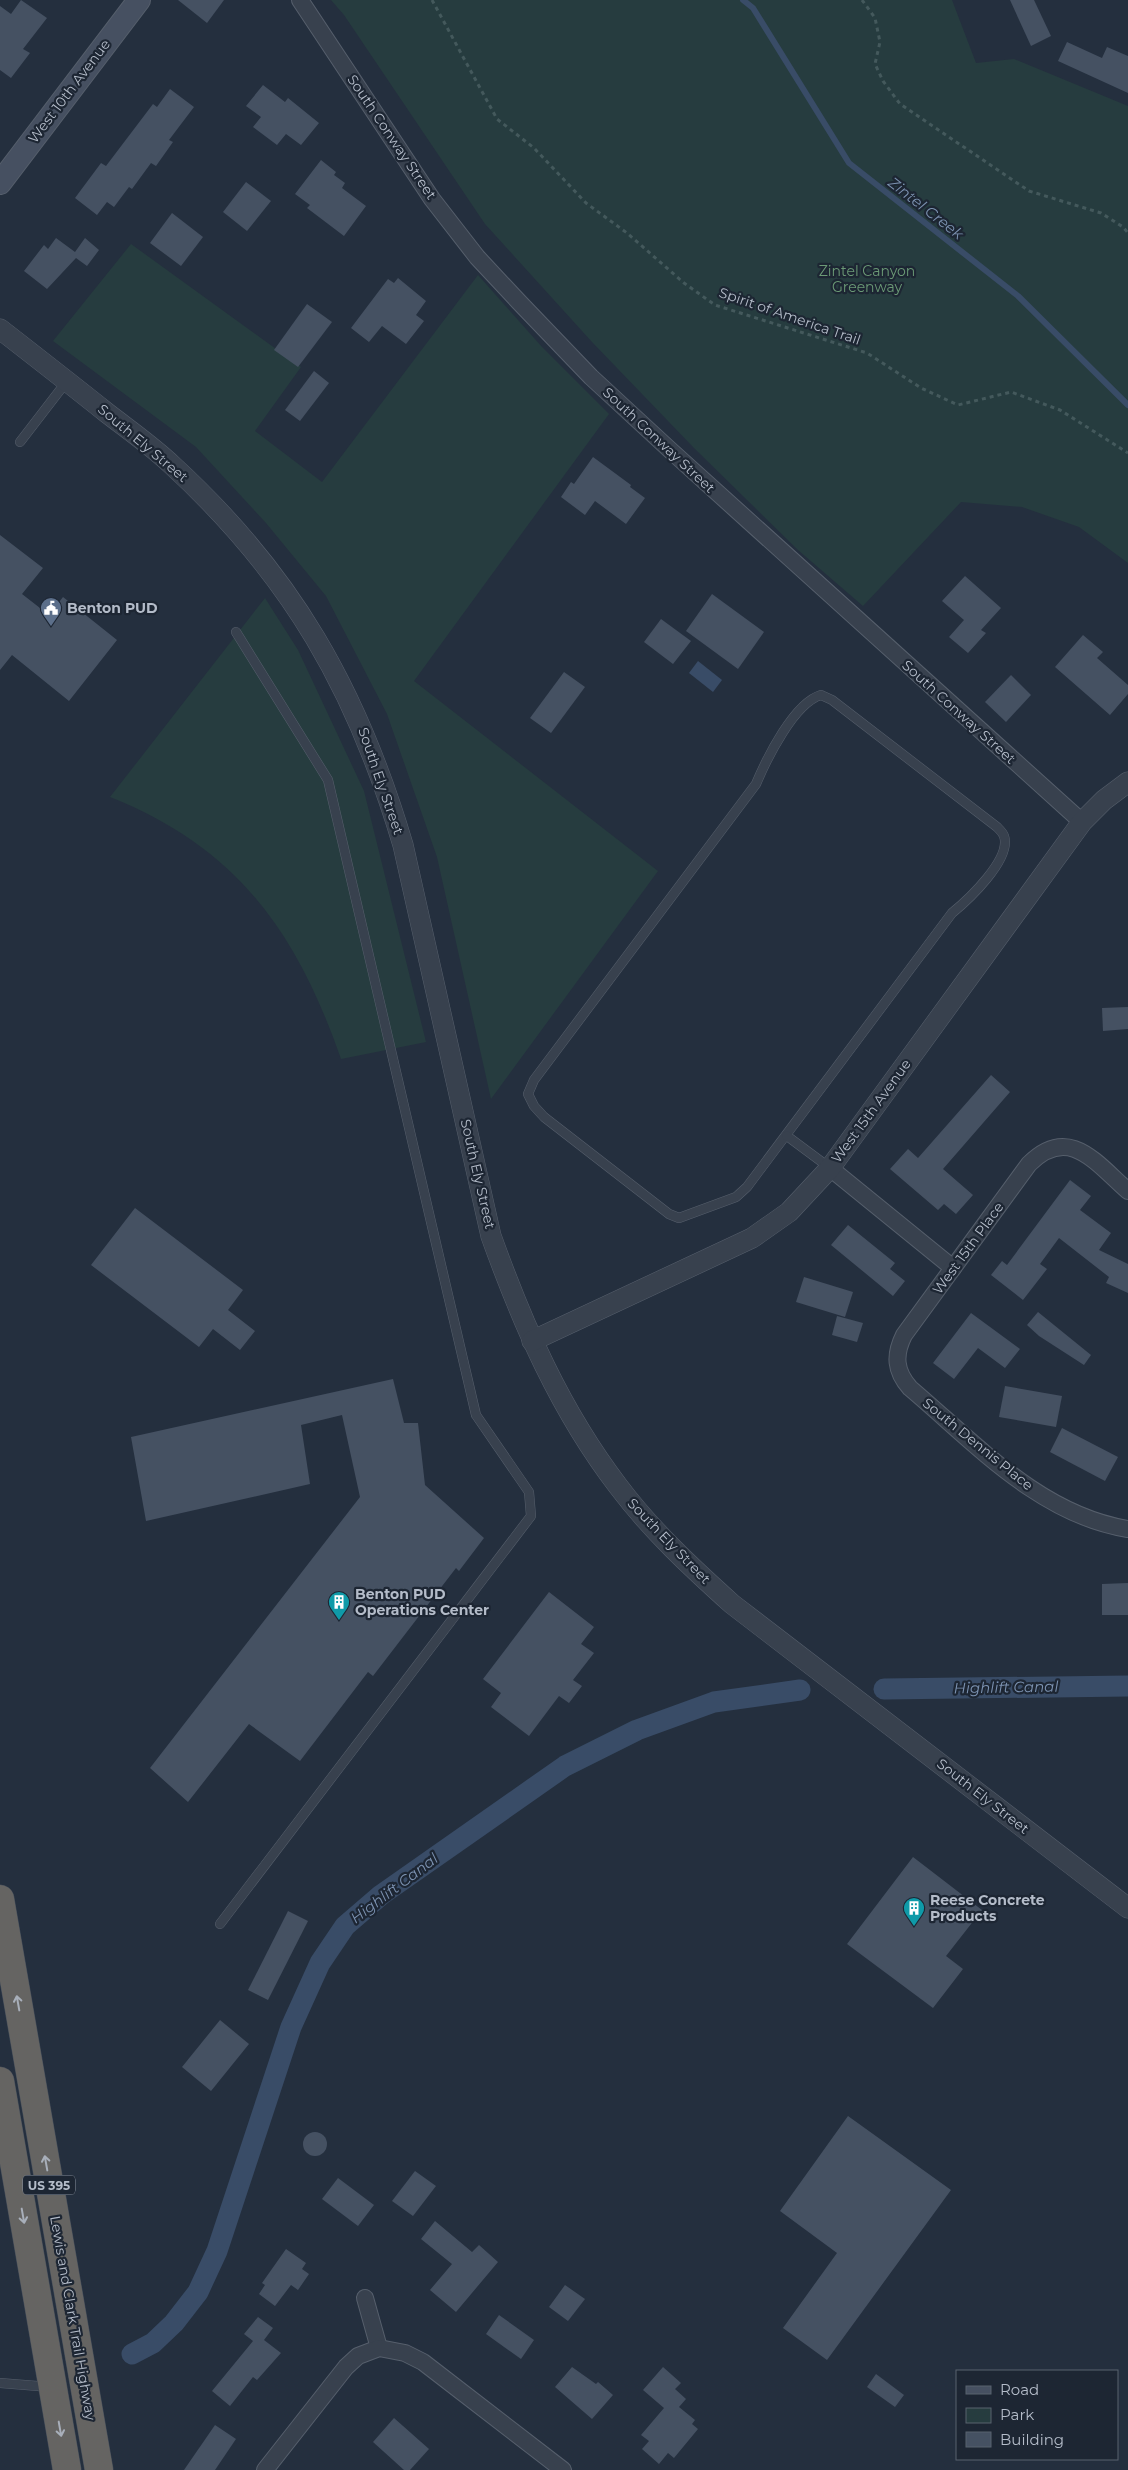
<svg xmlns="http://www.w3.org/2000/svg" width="1128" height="2470" viewBox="0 0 1128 2470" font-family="Montserrat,sans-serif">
  <rect width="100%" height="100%" fill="#242f3e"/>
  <!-- green -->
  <g fill="#263c3f">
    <path d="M 331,0 L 952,0 L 976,63 L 1014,59 L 1128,106 L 1128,563 L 1079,527 L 1022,507 L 961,502 L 863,606 L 798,550 L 694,448 L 592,342 L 485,224 L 344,15 Z"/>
    <path d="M 131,244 L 301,367 L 255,431 L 322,482 L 478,275 L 542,347 L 609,414 L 414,681 L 658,871 L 491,1099 L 437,857 L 387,714 L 326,596 L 266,523 L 196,447 L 53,341 Z"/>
    <path d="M 265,598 L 298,650 L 364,791 L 426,1042 L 341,1059 C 297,933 238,848 110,797 Z"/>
  </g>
  <!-- water -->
  <path fill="#394c67" d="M 698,661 L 722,680 L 713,692 L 689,673 Z"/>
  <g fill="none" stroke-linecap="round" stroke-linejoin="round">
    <!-- stream -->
    <path stroke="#394c67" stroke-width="6" d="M 743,0 L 753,8 L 849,163 L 1018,296 L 1128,405"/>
    <!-- canal -->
    <g stroke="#394c67" stroke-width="21">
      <path d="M 884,1689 L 1128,1686"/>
      <path d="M 132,2354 L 153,2343 L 174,2323 L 198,2292 L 217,2251 L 291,2027 L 320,1963 L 345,1926 L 381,1895 L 565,1766 L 637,1730 L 714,1702 L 800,1690"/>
    </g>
  </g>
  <!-- building -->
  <g fill="#455162">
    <path d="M 21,0 L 47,18 L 23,49 L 30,53 L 11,78 L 0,70 L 0,6 L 11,14 Z"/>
    <path d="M 178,0 L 224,0 L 207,23 Z"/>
    <path d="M 1010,0 L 1034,0 L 1051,36 L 1031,46 Z"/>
    <path d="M 1067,42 L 1102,58 L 1107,47 L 1128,56 L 1128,93 L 1058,61 Z"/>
    <path d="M 263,85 L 285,102 L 288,98 L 319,123 L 301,145 L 286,134 L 277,145 L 253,127 L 261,117 L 246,106 Z"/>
    <path d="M 170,89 L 194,107 L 169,140 L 173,142 L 156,166 L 151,163 L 132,189 L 129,187 L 114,207 L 107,202 L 97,215 L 75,198 L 101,163 L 106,166 L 153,104 L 157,107 Z"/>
    <path d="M 321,160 L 336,172 L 334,175 L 345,183 L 342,188 L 366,206 L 344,236 L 307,208 L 310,205 L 295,194 Z"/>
    <path d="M 246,182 L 271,201 L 247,231 L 223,212 Z"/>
    <path d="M 172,213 L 203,237 L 181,266 L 150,243 Z"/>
    <path d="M 56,238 L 75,252 L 85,238 L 99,250 L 87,266 L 76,258 L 47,289 L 24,271 L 44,245 L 48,249 Z"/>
    <path d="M 398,278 L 426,301 L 416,315 L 424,321 L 406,344 L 382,326 L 369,342 L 351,328 L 388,279 L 394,283 Z"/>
    <path d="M 307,304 L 332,322 L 298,367 L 274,350 Z"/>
    <path d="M 314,371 L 329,383 L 300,421 L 285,410 Z"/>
    <path d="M 593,457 L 631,485 L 630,487 L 645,498 L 626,524 L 595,501 L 585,515 L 561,497 L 571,482 L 574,484 Z"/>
    <path d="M 0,535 L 43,568 L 22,594 L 49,615 L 63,597 L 117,640 L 69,701 L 12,655 L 0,670 Z"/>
    <path d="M 965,576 L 1001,608 L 981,630 L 986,633 L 968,653 L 949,637 L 964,620 L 942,601 Z"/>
    <path d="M 712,594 L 764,632 L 738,669 L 686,631 Z"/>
    <path d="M 661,619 L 691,641 L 673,664 L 644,642 Z"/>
    <path d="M 1083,635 L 1103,652 L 1097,658 L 1128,685 L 1128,694 L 1110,715 L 1055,667 Z"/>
    <path d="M 564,672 L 585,687 L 551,733 L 530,718 Z"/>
    <path d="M 1011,675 L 1031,695 L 1006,722 L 985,702 Z"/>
    <path d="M 1128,1007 L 1128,1029 L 1103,1031 L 1102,1008 Z"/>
    <path d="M 991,1075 L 1010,1092 L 943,1169 L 973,1195 L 956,1214 L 944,1204 L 938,1210 L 890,1169 L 908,1149 L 918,1158 Z"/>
    <path d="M 1070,1180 L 1091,1196 L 1080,1210 L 1111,1233 L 1099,1250 L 1128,1264 L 1128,1293 L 1106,1283 L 1109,1277 L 1059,1238 L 1040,1264 L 1047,1269 L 1023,1300 L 991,1275 L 1002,1261 L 1007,1265 Z"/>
    <path d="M 135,1208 L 243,1290 L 228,1310 L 255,1331 L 240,1350 L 213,1329 L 199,1347 L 91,1265 Z"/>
    <path d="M 848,1225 L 895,1263 L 890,1269 L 905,1281 L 893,1296 L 831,1245 Z"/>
    <path d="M 804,1277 L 853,1292 L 845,1317 L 796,1302 Z"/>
    <path d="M 1038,1312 L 1091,1355 L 1084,1365 L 1039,1336 L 1027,1325 Z"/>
    <path d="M 971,1313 L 1020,1349 L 1005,1368 L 978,1348 L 954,1379 L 933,1363 Z"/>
    <path d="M 837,1316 L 863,1323 L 857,1342 L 832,1335 Z"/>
    <path d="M 393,1379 L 404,1423 L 418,1423 L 425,1485 L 484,1538 L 459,1571 L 456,1568 L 373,1676 L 368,1672 L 300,1761 L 249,1724 L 188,1802 L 150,1768 L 360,1497 L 342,1415 L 301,1425 L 310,1484 L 146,1521 L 131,1437 Z"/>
    <path d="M 1005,1386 L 1062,1396 L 1056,1427 L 999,1417 Z"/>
    <path d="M 1062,1428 L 1118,1457 L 1105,1481 L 1050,1452 Z"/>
    <path d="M 1128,1583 L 1128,1615 L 1102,1615 L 1102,1584 Z"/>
    <path d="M 549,1592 L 594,1627 L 581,1644 L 594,1653 L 573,1680 L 582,1686 L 569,1703 L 559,1696 L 529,1736 L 491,1707 L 501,1693 L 483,1679 Z"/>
    <path d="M 913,1857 L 982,1910 L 946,1956 L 963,1969 L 933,2008 L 847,1944 Z"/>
    <path d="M 288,1911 L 308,1921 L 268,2000 L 248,1990 Z"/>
    <path d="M 220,2020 L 249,2044 L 211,2091 L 182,2067 Z"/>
    <path d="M 848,2116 L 951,2190 L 827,2360 L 783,2328 L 837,2253 L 780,2211 Z"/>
    <circle cx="315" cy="2144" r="12"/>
    <path d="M 415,2171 L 436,2186 L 413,2216 L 392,2201 Z"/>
    <path d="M 338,2178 L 374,2205 L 358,2226 L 322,2199 Z"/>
    <path d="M 435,2221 L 472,2252 L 479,2245 L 498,2262 L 456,2312 L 430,2290 L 452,2264 L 421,2239 Z"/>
    <path d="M 286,2249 L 306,2263 L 302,2269 L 309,2274 L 298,2290 L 291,2285 L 275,2306 L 259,2294 L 265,2285 L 262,2283 Z"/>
    <path d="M 565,2285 L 585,2299 L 568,2321 L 549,2307 Z"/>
    <path d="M 499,2315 L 534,2340 L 521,2359 L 486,2334 Z"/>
    <path d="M 258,2317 L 273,2328 L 264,2340 L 281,2353 L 257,2380 L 253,2377 L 230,2406 L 212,2391 L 253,2341 L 244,2334 Z"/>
    <path d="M 572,2367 L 596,2384 L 598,2382 L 613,2395 L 592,2419 L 555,2387 Z"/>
    <path d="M 663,2367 L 681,2383 L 675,2389 L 686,2399 L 679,2407 L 695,2420 L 692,2424 L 698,2429 L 674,2458 L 668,2453 L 659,2464 L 642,2449 L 649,2441 L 641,2435 L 664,2408 L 643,2390 Z"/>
    <path d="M 876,2374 L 904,2395 L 895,2407 L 867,2387 Z"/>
    <path d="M 394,2418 L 429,2449 L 410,2470 L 404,2470 L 373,2442 Z"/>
    <path d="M 215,2425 L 236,2439 L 215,2470 L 184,2470 Z"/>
  </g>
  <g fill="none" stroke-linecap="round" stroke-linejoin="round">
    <!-- service casing -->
    <g stroke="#565f6c" stroke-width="10">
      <g id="service">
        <path d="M 20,442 L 67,381"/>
        <path d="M 821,695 L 832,700 L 997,827 C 999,829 1003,833 1004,836 C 1012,859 968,900 952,913 L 747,1187 L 736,1197 L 679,1218 L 669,1214 L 544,1117 L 534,1106 L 528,1094 L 534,1080 L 756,784 C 767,758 794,703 821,695 Z"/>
        <path d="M 787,1136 L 830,1168"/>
        <path d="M 220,1924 L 531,1516 L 529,1492 L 476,1415 L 328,780 L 236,632"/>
        <path d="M 0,2383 L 50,2387"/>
      </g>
    </g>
    <!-- minor casing -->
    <g stroke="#565f6c" stroke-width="18">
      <g id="minor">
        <path d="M 300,0 L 432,199 L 477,257 L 519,302 L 591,377 L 669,449 L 1082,822"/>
        <path d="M 830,1168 L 953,1268"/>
        <path d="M 1128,1191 C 1096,1163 1069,1124 1029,1164 L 904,1335 C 894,1355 895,1371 910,1388 C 975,1443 1040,1515 1128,1529"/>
        <path d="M 365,2298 L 379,2348"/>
        <path d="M 265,2470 L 346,2367 L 358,2356 L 379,2348 L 405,2353 L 423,2362 L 563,2470"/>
      </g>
    </g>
    <!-- tertiary casing -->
    <g stroke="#565f6c" stroke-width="21">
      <g id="tertiary">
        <path d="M 0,329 C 36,357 72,385 107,413 C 129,430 152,446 172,465 C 292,575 357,690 403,845 L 491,1236 C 523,1325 560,1410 618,1486 C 651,1530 692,1568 732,1604 L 1128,1908"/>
        <path d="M 532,1341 L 752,1238 L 789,1212 L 830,1168 L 1082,822 L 1104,800 L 1128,782"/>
      </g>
    </g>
    <!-- secondary casing -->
    <g stroke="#565f6c" stroke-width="24">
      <path id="secondary" d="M 0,183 L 139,0"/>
    </g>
    <!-- trunk casing -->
    <g stroke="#434c59" stroke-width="29">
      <g id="trunk">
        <path d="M 0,1899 L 99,2470"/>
        <path d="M 0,2081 L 67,2470"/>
      </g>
    </g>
    <!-- path -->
    <g stroke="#44595c" stroke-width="3" stroke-dasharray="4 4" stroke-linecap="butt">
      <path d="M 432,0 L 497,119 L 534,148 L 586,203 L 627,233 L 684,283 L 715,305 L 867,353 L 921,388 L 958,405 L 1011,392 L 1060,410 L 1128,453"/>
      <path d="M 862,0 L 875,18 L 880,42 L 875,64 L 883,81 L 900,104 L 1029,191 L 1101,213 L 1123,227 L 1128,233"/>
    </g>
    <!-- service -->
    <use href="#service" stroke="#38414e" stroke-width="9"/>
    <!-- minor -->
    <use href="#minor" stroke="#38414e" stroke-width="16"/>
    <!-- tertiary -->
    <use href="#tertiary" stroke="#38414e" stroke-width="20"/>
    <!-- secondary -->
    <use href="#secondary" stroke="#465061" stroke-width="22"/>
    <!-- trunk -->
    <use href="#trunk" stroke="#656462" stroke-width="28"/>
  </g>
  <!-- one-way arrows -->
  <defs><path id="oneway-shaft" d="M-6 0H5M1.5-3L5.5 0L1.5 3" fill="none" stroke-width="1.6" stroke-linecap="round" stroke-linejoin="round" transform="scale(1.25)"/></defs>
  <g stroke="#a8afba">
    <use href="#oneway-shaft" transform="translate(18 2003) rotate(-100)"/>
    <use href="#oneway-shaft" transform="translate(46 2163) rotate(-100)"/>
    <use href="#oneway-shaft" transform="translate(23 2216) rotate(80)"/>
    <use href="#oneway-shaft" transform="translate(60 2429) rotate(80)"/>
  </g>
  <!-- icons -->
  <defs>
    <g id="civic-pin" transform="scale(1.125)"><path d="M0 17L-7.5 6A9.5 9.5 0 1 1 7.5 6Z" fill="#5c6f8a" stroke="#1d2633"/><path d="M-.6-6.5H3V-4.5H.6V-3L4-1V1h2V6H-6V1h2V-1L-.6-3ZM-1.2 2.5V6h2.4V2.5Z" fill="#fff"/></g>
    <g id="building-pin" transform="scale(1.125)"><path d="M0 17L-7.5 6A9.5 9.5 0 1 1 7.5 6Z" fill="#0f9aa8" stroke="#1d2633"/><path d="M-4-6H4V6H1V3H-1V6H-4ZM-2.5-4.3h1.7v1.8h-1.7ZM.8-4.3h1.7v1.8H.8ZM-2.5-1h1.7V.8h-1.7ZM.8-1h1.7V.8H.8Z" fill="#fff"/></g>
  </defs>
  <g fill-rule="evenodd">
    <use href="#civic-pin" x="51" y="608"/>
    <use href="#building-pin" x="339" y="1602"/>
    <use href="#building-pin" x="914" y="1908"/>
  </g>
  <g text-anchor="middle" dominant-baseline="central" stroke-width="4.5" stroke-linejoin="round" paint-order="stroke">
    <!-- shield labels -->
    <rect fill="#1d2633" stroke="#878f9c" stroke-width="1" x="23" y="2175.5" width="52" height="19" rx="4"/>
    <g font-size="12" font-weight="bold" fill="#b4bcc9">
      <text x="49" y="2185">US 395</text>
    </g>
    <!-- street labels -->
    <g font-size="14" fill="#b4bcc9" stroke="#1d2633">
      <text transform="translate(69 91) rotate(-53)">West 10th Avenue</text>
      <text transform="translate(392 137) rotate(56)">South Conway Street</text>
      <text transform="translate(790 316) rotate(19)">Spirit of America Trail</text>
      <text transform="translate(659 440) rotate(43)">South Conway Street</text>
      <text transform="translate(143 443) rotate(40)">South Ely Street</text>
      <text transform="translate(959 712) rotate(42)">South Conway Street</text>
      <text transform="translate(381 781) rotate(71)">South Ely Street</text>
      <text transform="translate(871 1111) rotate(-54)">West 15th Avenue</text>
      <text transform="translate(478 1174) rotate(77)">South Ely Street</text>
      <text transform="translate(968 1248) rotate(-54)">West 15th Place</text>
      <text transform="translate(978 1444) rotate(39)">South Dennis Place</text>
      <text transform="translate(669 1541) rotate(46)">South Ely Street</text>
      <text transform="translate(983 1796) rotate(38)">South Ely Street</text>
      <text transform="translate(73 2318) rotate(80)">Lewis and Clark Trail Highway</text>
    </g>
    <!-- park labels -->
    <g font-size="14" fill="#6b9a76" stroke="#1d2633">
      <text x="867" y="271">Zintel Canyon<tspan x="867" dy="16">Greenway</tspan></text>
    </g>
    <!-- poi labels -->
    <g font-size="14" font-weight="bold" fill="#b4bcc9" stroke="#1d2633" text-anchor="start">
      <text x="67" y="608">Benton PUD</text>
      <text x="355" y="1594">Benton PUD<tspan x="355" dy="16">Operations Center</tspan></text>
      <text x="930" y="1900">Reese Concrete<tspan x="930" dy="16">Products</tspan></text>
    </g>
    <!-- water labels -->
    <g font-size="15" font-style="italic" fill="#7c92b1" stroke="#1d2633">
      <text transform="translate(926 208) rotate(38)">Zintel Creek</text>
      <text transform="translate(1006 1687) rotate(-1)">Highlift Canal</text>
      <text transform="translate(394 1888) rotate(-37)">Highlift Canal</text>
    </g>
  </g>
  <!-- legend -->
  <rect x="956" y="2370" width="162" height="90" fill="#1d2633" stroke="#59626f"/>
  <rect x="966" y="2386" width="25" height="8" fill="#465061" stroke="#59626f"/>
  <text x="1000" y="2395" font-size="15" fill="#b4bcc9">Road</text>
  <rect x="966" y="2408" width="25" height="15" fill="#263c3f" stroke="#59626f"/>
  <text x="1000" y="2420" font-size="15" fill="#b4bcc9">Park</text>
  <rect x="966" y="2432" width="25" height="15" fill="#455162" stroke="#59626f"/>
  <text x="1000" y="2445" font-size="15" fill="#b4bcc9">Building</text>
</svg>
